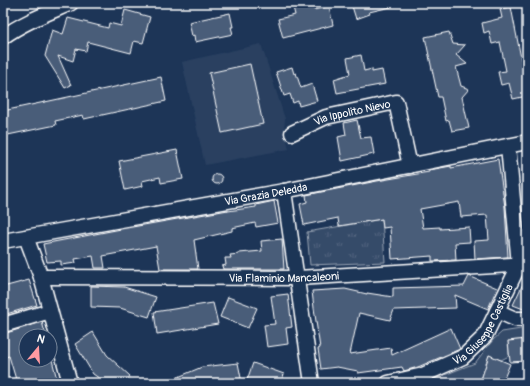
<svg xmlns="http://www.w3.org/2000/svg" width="530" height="386" viewBox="0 0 530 386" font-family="Pangolin,sans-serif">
  <defs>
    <pattern id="park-tufts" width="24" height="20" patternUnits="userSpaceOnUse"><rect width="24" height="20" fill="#364b69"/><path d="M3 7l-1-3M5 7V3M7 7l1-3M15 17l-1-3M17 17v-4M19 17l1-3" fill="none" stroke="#546680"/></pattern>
  </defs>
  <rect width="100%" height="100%" fill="#1d3557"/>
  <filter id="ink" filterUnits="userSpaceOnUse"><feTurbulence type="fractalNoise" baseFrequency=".025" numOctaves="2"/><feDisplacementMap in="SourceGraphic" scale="8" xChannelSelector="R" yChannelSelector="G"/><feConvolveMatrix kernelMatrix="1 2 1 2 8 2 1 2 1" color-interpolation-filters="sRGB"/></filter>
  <g filter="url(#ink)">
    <!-- built -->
    <path fill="#2a4161" d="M 261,44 L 285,119 L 284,129 L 289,149 L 205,165 L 182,62 Z"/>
    <!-- green -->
    <path fill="#364b69" stroke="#9aa5b4" d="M 527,328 L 527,339 L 508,341 L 509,356 L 501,360 L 489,355 L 480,382 L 470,379 L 469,383 L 420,383 L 424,383 L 475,363 L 493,340 L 502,332 Z"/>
    <!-- park -->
    <path fill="url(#park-tufts)" stroke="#9aa5b4" d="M 382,219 L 385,262 L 310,265 L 307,232 Z"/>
    <!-- building -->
    <g fill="#4a5d79" stroke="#fff">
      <path d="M 292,3 L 312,3 L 314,10 L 329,6 L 333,25 L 283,38 L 278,19 L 295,15 Z"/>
      <path d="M 351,3 L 390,3 L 391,7 L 369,12 L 370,14 L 356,19 Z"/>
      <path d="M 511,7 L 527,89 L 527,96 L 513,99 L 509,83 L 501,85 L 498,72 L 506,71 L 500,42 L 492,44 L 489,31 L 484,33 L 482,23 L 502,18 L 500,9 Z"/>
      <path d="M 125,10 L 150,17 L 143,43 L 134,41 L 131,53 L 88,42 L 86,51 L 76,49 L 73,61 L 58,56 L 71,85 L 65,88 L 45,56 L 52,30 L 63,34 L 68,18 L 108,28 L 109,23 L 121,26 Z"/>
      <path d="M 230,13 L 233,27 L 231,27 L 233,34 L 195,42 L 194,35 L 192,36 L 189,22 Z"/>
      <path d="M 449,32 L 453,44 L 465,45 L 456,55 L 467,64 L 456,67 L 461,86 L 469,89 L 462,97 L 469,128 L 452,131 L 449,120 L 446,121 L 441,97 L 438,97 L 425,37 Z"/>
      <path d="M 361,55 L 364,71 L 372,69 L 372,72 L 382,70 L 385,84 L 337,93 L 334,79 L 350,74 L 347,58 Z"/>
      <path d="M 250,64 L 263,124 L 222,133 L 209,73 Z"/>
      <path d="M 292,67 L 294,74 L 296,73 L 301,88 L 312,84 L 317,101 L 299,106 L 298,101 L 293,103 L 290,94 L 284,96 L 276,72 Z"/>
      <path d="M 161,77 L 166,101 L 84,119 L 83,115 L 55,121 L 56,125 L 3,136 L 3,111 Z"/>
      <path d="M 357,120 L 361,138 L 371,137 L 374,154 L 342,161 L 338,137 L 346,135 L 344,123 Z"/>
      <path d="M 177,150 L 183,179 L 161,183 L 160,177 L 142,181 L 143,186 L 125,190 L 119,161 Z"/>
      <path d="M 498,159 L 505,207 L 508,257 L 475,259 L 474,241 L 489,240 L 487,215 L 461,217 L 459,202 L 420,209 L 423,228 L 440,227 L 440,229 L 469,227 L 470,242 L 455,243 L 456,260 L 432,261 L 432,256 L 392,259 L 390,227 L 383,228 L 382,219 L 339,226 L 338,218 L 304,225 L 300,204 L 307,202 L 306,195 L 377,181 L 429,172 L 429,170 L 451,166 L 451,168 Z"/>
      <circle cx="217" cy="179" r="5"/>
      <path d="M 274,201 L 278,223 L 256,227 L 255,223 L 232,228 L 232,231 L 194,240 L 198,269 L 160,269 L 156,246 L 103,256 L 105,268 L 95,268 L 93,256 L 75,259 L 76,263 L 61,265 L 61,261 L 47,262 L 43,244 L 121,229 L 228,210 L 228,211 L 256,207 L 256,205 Z"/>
      <path d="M 282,239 L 284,269 L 223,269 L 222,266 L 226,265 L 225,258 L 231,258 L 230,255 L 239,254 L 239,253 L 262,251 L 261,241 Z"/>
      <path d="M 527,275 L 527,310 L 526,310 L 513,305 Z"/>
      <path d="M 469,276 L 497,288 L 488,309 L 455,295 L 456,308 L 394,310 L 390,320 L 359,313 L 350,354 L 391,348 L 392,355 L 451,328 L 460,349 L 418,367 L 404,371 L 402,367 L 358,373 L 358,371 L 337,367 L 321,369 L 318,349 L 320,348 L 314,308 L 312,291 L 345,289 L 367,294 L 367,293 L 393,297 L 393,288 L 464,286 Z"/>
      <path d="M 29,280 L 37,305 L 3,315 L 3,287 Z"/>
      <path d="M 91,286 L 124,287 L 156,297 L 149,317 L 120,308 L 91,307 Z"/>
      <path d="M 288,294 L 292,327 L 286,328 L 288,344 L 267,347 L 264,325 L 275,324 L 271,296 Z"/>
      <path d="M 228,297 L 257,308 L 248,328 L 220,317 Z"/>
      <path d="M 213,303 L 218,324 L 157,334 L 154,312 Z"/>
      <path d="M 42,322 L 46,336 L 26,336 L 26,360 L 52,360 L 58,383 L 17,383 L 9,356 L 3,358 L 3,334 Z"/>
      <path d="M 93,332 L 107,355 L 130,376 L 124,383 L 106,383 L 93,374 L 75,344 Z"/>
      <path d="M 527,339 L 527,361 L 510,362 L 508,341 Z"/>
      <path d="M 489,355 L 510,364 L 502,383 L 480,383 Z"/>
      <path d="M 238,363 L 242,383 L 164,383 L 202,367 Z"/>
      <path d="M 253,363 L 284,374 L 281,383 L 246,383 Z"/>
    </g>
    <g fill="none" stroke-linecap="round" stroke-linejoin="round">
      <!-- minor casing -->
      <g stroke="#fff" stroke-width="17">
        <g id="minor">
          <path d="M 3,37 C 24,22 48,13 71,3"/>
          <path id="s1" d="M 292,133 L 326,117 L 396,102 L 410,166"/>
          <path d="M 284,191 L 312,383"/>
          <path d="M 26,237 L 41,277 L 70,383"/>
          <path id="s2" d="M 3,241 L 284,191 L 527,142"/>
          <path id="s3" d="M 41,277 L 298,278 L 527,264"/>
          <path d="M 497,311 L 515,319 L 527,319"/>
          <path d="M 3,325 L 50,311"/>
          <path id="s4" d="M 388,383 L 423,375 L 463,357 L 485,336 L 519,265 L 508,146"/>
        </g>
      </g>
      <!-- minor -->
      <use href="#minor" stroke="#1d3557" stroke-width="14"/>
    </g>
  </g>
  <g text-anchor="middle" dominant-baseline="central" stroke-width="3.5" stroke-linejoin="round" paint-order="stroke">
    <!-- street labels -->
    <g font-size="11" fill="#fff" stroke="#1d3557">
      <text stroke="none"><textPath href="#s1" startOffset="64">Via Ippolito Nievo</textPath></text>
      <text stroke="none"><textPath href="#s2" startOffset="267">Via Grazia Deledda</textPath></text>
      <text stroke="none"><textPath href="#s3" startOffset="243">Via Flaminio Mancaleoni</textPath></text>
      <text stroke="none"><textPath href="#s4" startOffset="118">Via Giuseppe Castiglia</textPath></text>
    </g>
  </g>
  <!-- margin -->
  <rect width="530" height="386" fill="none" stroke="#1d3557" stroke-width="16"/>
  <rect x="8" y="8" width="514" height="370" fill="none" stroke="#fff" stroke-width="1.5" filter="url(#ink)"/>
  <!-- north arrow -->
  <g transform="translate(38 348) rotate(18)"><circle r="19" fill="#1d3557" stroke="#77869a"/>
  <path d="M0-3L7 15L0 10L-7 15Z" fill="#ff9aa2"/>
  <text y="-6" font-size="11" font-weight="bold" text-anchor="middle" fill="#ffffff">N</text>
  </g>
</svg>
